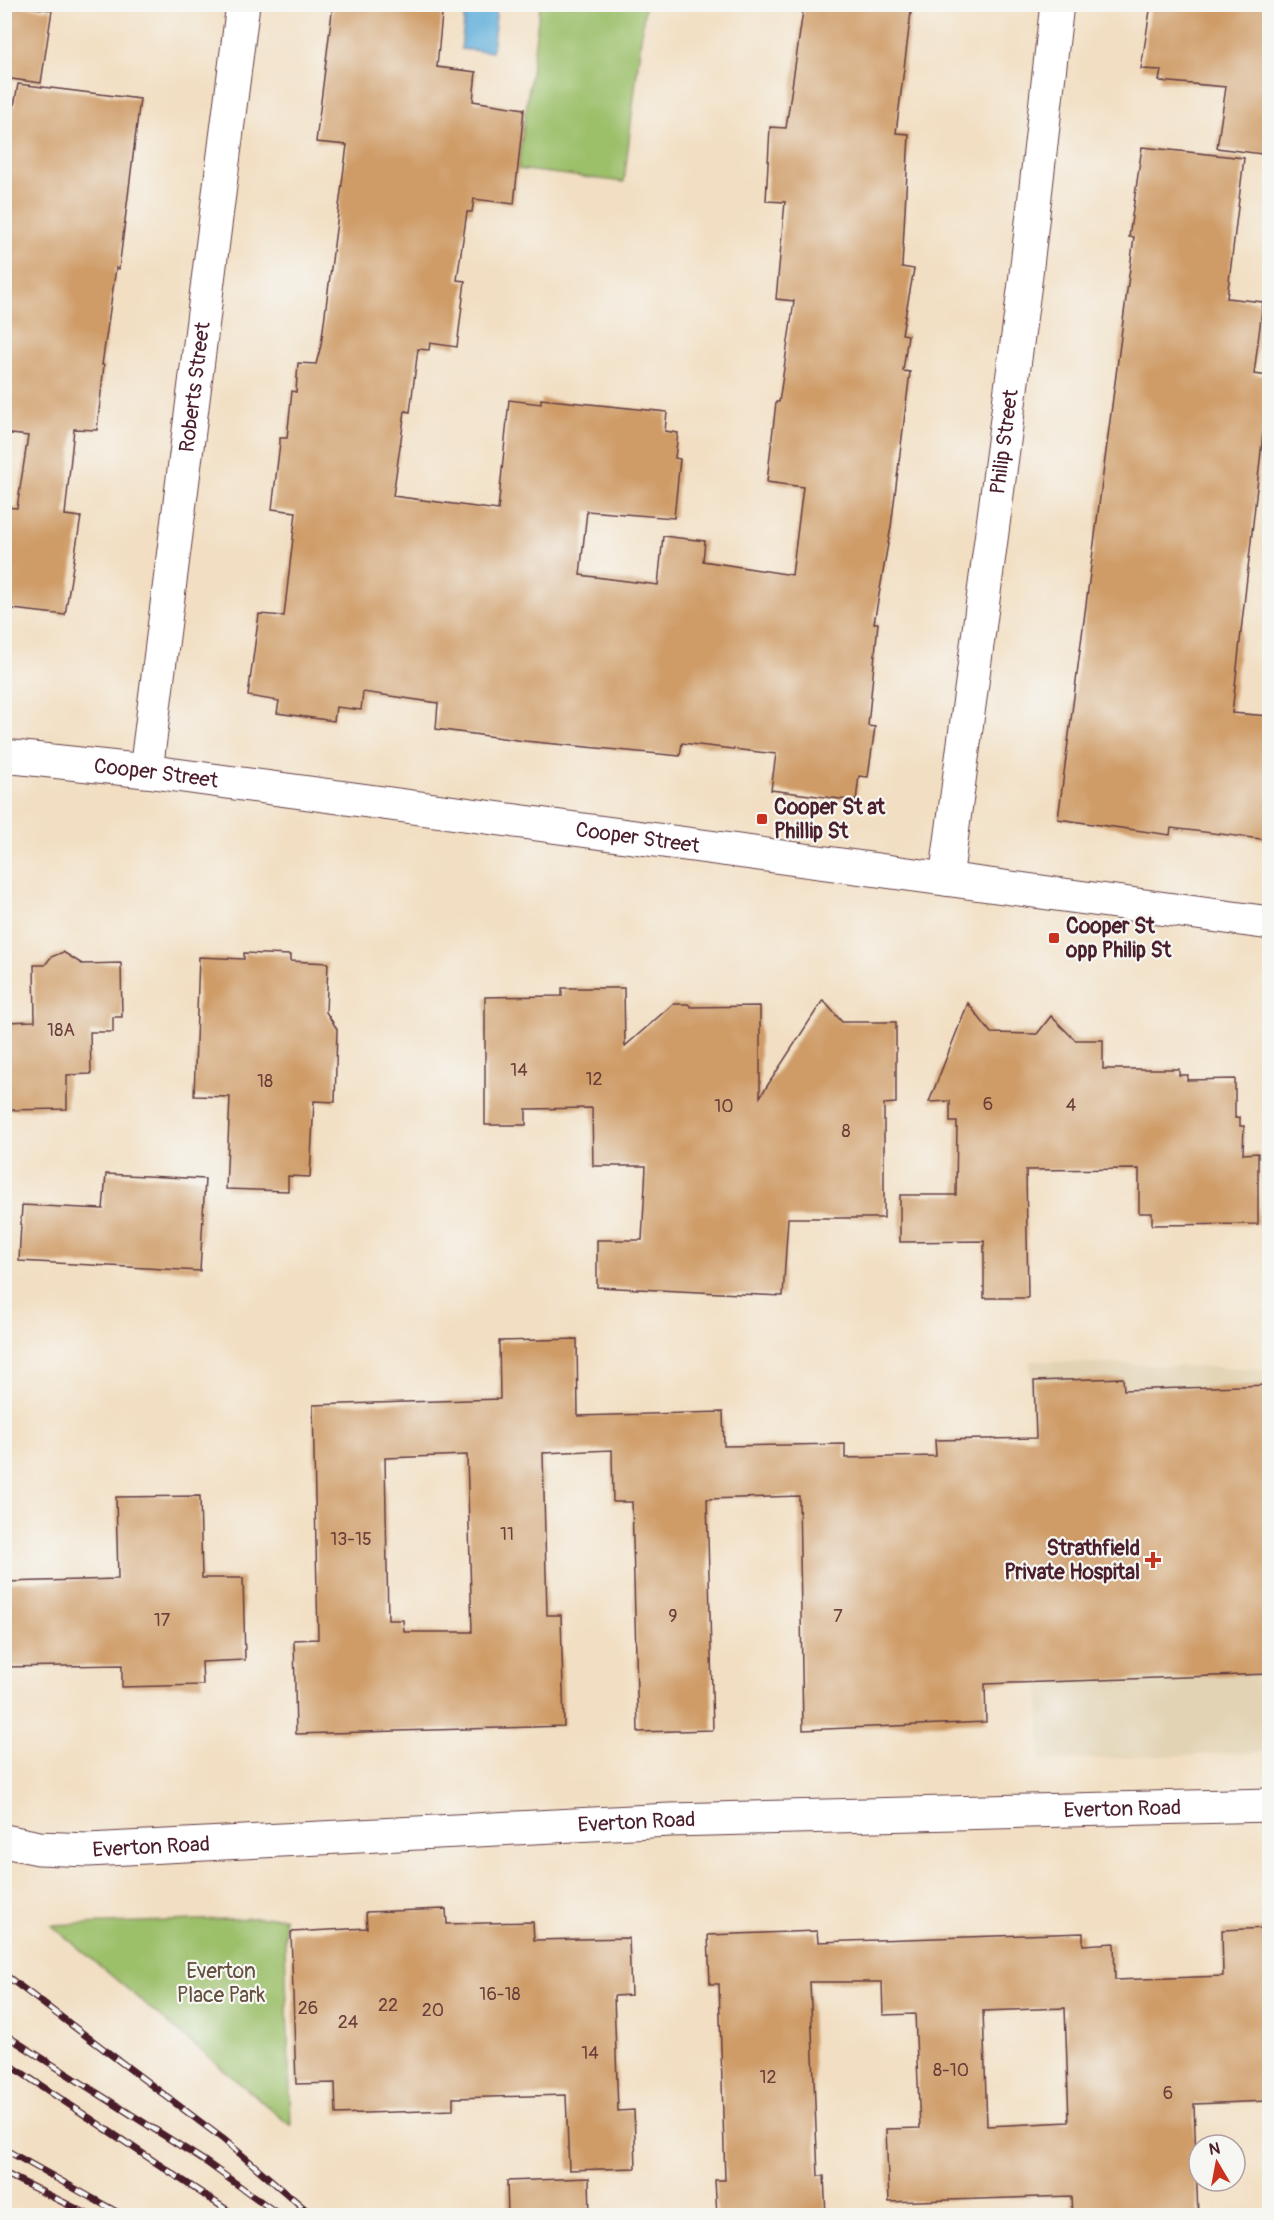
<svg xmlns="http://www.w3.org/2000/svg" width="1274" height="2220" viewBox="0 0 1274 2220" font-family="Pangolin,sans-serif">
  <rect width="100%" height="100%" fill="#f6f6f2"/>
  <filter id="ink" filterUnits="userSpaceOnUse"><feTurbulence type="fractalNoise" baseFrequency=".0167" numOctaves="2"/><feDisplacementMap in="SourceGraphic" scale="12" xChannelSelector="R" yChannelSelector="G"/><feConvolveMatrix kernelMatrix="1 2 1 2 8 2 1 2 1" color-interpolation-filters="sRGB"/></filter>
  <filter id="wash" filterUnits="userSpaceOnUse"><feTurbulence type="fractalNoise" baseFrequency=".008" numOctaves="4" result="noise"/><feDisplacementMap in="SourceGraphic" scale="24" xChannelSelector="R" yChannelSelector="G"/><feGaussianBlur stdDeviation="1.35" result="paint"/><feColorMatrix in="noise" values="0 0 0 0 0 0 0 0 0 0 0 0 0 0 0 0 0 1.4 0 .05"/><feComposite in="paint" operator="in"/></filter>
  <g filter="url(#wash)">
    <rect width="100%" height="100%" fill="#f2dfc3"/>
    <!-- built -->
    <path fill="#e2d3b4" d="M 1030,1361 L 1269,1369 L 1269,1752 L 1041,1761 Z"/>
    <!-- green -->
    <g fill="#9cc06b" stroke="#73704b" stroke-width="1.5">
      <path d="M 540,5 L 645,5 L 624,182 L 518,169 Z"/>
      <path d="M 284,1917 L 291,2126 L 51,1925 Z"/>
    </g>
    <!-- water -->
    <path fill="#60afda" stroke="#556782" stroke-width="1.5" d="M 466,5 L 497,5 L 492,52 L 461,49 Z"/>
    <g id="blocks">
      <!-- building -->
      <g fill="#cf9c68" fill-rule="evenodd">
        <path d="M 4,4 L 52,10 L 41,83 L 4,78 Z"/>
        <path d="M 333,4 L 443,4 L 437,67 L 476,72 L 473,101 L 524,109 L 514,204 L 474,199 L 472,212 L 467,212 L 457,280 L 465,281 L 457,347 L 430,343 L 429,350 L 418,349 L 410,412 L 405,411 L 393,496 L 498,510 L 509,400 L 541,404 L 541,399 L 667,412 L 665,431 L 678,433 L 675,458 L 680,459 L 674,518 L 587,511 L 580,575 L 658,585 L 663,536 L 705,541 L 703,561 L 792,575 L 803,487 L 767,482 L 776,402 L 779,402 L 794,301 L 776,299 L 785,202 L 766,201 L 770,127 L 786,128 L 804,4 L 912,4 L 896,133 L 909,134 L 902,267 L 914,269 L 902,334 L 908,335 L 903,371 L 910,372 L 891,527 L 874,623 L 878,623 L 868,726 L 875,727 L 868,777 L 859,776 L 856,801 L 771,790 L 776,754 L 682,743 L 680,756 L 524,741 L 436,729 L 438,703 L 363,692 L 361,710 L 336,707 L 334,721 L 277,713 L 279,701 L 248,696 L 259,614 L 284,616 L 296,512 L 272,509 L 280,443 L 280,438 L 287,438 L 292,391 L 296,392 L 298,363 L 316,364 L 321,345 L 347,145 L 316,142 Z"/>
        <path d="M 1151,4 L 1269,4 L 1269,155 L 1217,148 L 1226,87 L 1159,81 L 1161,70 L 1141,69 Z"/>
        <path d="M 18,84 L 140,99 L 119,269 L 116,268 L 102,365 L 104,365 L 97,430 L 74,429 L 65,515 L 81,517 L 65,615 L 4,608 L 4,507 L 17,508 L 28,436 L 4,433 L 4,161 Z"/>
        <path d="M 1142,147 L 1244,158 L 1227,298 L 1263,302 L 1254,374 L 1269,376 L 1269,379 L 1232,713 L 1269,716 L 1269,840 L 1171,828 L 1170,835 L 1058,819 L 1134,237 L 1129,237 Z"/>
        <path d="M 63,952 L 82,964 L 121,963 L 122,1017 L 113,1017 L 113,1032 L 90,1032 L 91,1074 L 67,1075 L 67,1109 L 4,1110 L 4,1022 L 35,1021 L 34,965 L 45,965 L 51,957 Z"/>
        <path d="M 244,953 L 290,955 L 290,961 L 328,963 L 326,1012 L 337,1029 L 335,1102 L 314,1101 L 310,1177 L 288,1176 L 288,1191 L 226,1189 L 230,1097 L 194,1096 L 199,957 L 244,959 Z"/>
        <path d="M 562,988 L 624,988 L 625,1046 L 673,1004 L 688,1004 L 691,1007 L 760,1006 L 760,1097 L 823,1000 L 842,1022 L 896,1022 L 896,1103 L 884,1104 L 884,1218 L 788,1218 L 783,1296 L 597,1287 L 597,1240 L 642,1240 L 646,1166 L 593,1166 L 592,1108 L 526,1109 L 526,1125 L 485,1125 L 485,997 L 562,996 Z"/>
        <path d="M 968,1003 L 991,1033 L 1037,1034 L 1051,1016 L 1075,1040 L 1103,1040 L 1103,1069 L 1179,1069 L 1179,1075 L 1188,1075 L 1187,1080 L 1235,1079 L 1235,1118 L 1240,1117 L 1240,1126 L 1244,1126 L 1243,1154 L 1258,1153 L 1258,1224 L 1152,1225 L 1152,1213 L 1139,1213 L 1139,1169 L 1026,1170 L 1028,1298 L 984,1298 L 984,1241 L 900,1242 L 900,1195 L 956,1195 L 957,1122 L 950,1122 L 950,1101 L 929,1102 Z"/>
        <path d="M 106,1174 L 205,1179 L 200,1271 L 19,1261 L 22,1205 L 103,1209 Z"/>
        <path d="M 577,1339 L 578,1416 L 723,1412 L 724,1446 L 845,1444 L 845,1458 L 936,1456 L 935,1440 L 1036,1438 L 1034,1381 L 1123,1378 L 1124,1390 L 1269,1385 L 1269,1674 L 985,1684 L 986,1722 L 803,1730 L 799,1496 L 707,1499 L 713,1730 L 638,1732 L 632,1502 L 613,1502 L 612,1450 L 543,1453 L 547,1615 L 561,1615 L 564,1726 L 296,1734 L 294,1640 L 318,1639 L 313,1405 L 500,1399 L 499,1341 ZM 467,1455 L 472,1632 L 404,1632 L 403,1620 L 388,1620 L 385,1458 Z"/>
        <path d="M 200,1496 L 202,1578 L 243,1578 L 245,1660 L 202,1662 L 203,1685 L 122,1687 L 122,1665 L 4,1667 L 4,1582 L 118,1579 L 116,1497 Z"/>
        <path d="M 446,1909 L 447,1924 L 533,1922 L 534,1940 L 629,1938 L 631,1995 L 614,1996 L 618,2111 L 634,2110 L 636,2168 L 569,2170 L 566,2095 L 453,2098 L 453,2110 L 336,2114 L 335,2083 L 296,2084 L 291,1932 L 367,1928 L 366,1912 Z"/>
        <path d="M 1268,1928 L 1269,2101 L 1194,2104 L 1198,2216 L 1072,2216 L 1071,2196 L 889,2202 L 886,2129 L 920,2128 L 915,2014 L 883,2015 L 882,1982 L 810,1982 L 818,2176 L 824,2176 L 826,2216 L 717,2216 L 715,2180 L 725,2180 L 719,1984 L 710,1984 L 708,1935 L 817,1931 L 818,1942 L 1083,1933 L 1083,1945 L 1114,1943 L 1115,1980 L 1223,1976 L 1222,1930 ZM 1065,2008 L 1069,2122 L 987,2126 L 983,2011 Z"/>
        <path d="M 589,2178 L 590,2216 L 508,2216 L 507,2181 Z"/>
      </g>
    </g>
  </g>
  <g filter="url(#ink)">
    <use href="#blocks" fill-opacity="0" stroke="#633c42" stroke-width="1.5"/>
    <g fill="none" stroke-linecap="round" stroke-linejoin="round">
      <!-- minor casing -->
      <g stroke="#633c42" stroke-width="35">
        <g id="minor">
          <path id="s1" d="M 4,756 L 146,771 L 1270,923"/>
          <path id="s2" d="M 146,771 L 243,4"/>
          <path id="s3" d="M 946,879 L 1025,283 L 1057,4"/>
          <path id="s4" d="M 4,1841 L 39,1848 L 88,1850 L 670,1820 L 1270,1805"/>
        </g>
      </g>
      <!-- minor -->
      <use href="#minor" stroke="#fff" stroke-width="33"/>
      <!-- rail casing -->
      <g stroke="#4a1f2b" stroke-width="7">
        <g id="rail">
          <path d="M 4,1974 L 223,2139 L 313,2216"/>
          <path d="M 4,2034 L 206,2162 L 281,2216"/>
          <path d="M 4,2061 L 236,2216"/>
          <path d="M 4,2149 L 124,2216"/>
          <path d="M 4,2173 L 91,2216"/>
        </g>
      </g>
      <!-- rail -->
      <use href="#rail" stroke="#f6f6f2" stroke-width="4.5" stroke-dasharray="14" stroke-linecap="butt"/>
    </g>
  </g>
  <!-- markers -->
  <g fill="#c8321e" stroke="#f6f6f2" stroke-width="2">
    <rect x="756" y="813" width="12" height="12" rx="3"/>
    <rect x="1048" y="932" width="12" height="12" rx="3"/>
    <path d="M1150 1551h6v6h6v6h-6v6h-6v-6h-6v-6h6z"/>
  </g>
  <g text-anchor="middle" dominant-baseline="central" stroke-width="4.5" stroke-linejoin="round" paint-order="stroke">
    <!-- number labels -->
    <g font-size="18" fill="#6b3e3a">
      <text x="61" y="1030">18A</text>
      <text x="519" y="1070">14</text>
      <text x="594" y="1079">12</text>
      <text x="265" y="1081">18</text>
      <text x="988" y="1104">6</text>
      <text x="1071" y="1105">4</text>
      <text x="724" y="1106">10</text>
      <text x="846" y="1131">8</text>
      <text x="507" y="1534">11</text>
      <text x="351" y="1539">13-15</text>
      <text x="673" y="1616">9</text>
      <text x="838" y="1616">7</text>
      <text x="162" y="1620">17</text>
      <text x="500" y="1994">16-18</text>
      <text x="388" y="2005">22</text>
      <text x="308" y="2008">26</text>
      <text x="433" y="2010">20</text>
      <text x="348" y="2022">24</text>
      <text x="590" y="2053">14</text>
      <text x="951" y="2070">8-10</text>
      <text x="768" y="2077">12</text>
      <text x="1168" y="2093">6</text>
    </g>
    <!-- street labels -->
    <g font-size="21" fill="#4a1f2b" stroke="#f6f6f2">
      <text stroke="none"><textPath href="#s2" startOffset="387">Roberts Street</textPath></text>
      <text stroke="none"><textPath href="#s3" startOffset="441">Philip Street</textPath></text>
      <text stroke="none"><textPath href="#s1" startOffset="153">Cooper Street</textPath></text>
      <text stroke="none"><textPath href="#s1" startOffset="639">Cooper Street</textPath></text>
      <text stroke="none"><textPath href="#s4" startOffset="1120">Everton Road</textPath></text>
      <text stroke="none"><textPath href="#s4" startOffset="634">Everton Road</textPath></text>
      <text stroke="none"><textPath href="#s4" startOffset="148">Everton Road</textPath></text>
    </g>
    <!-- poi labels -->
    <g font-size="21" font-weight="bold" fill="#4a1f2b" stroke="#f6f6f2" text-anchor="start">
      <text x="774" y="807">Cooper St at<tspan x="774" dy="24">Phillip St</tspan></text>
      <text x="1066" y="926">Cooper St<tspan x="1066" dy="24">opp Philip St</tspan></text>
      <text x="1140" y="1548" text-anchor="end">Strathfield<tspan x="1140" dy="24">Private Hospital</tspan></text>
    </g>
    <!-- park labels -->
    <g font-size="21" fill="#634f3e" stroke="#f6f6f2">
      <text x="221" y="1971">Everton<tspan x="221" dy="24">Place Park</tspan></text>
    </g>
  </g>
  <!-- margin -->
  <rect width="1274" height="2220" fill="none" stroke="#f6f6f2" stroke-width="24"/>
  <!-- north arrow -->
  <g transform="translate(1217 2163) rotate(350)"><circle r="28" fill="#f6f6f2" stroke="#b1a0a2" stroke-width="1.5"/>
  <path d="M0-4.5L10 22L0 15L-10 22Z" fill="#c8321e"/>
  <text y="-9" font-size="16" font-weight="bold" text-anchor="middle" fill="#4a1f2b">N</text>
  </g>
</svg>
